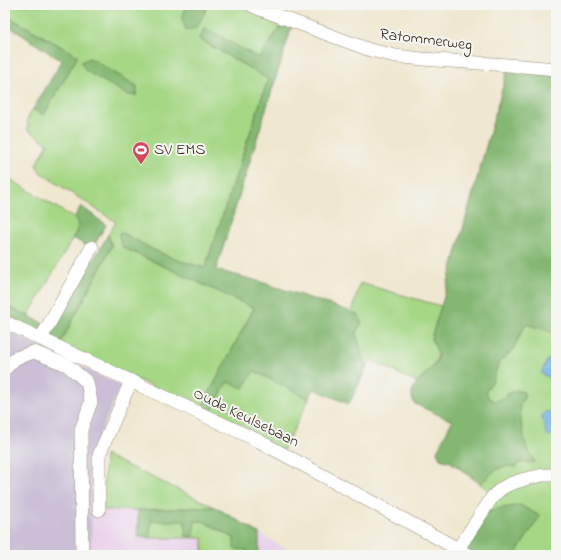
<svg xmlns="http://www.w3.org/2000/svg" width="561" height="560" viewBox="0 0 561 560" font-family="'Indie Flower',sans-serif">
  <rect width="100%" height="100%" fill="#f6f6f2"/>
  <filter id="ink" filterUnits="userSpaceOnUse"><feTurbulence type="fractalNoise" baseFrequency=".025" numOctaves="2"/><feDisplacementMap in="SourceGraphic" scale="8" xChannelSelector="R" yChannelSelector="G"/><feConvolveMatrix kernelMatrix="1 2 1 2 8 2 1 2 1" color-interpolation-filters="sRGB"/></filter>
  <filter id="wash" filterUnits="userSpaceOnUse"><feTurbulence type="fractalNoise" baseFrequency=".012" numOctaves="4" result="noise"/><feDisplacementMap in="SourceGraphic" scale="16" xChannelSelector="R" yChannelSelector="G"/><feGaussianBlur stdDeviation="0.9" result="paint"/><feColorMatrix in="noise" values="0 0 0 0 0 0 0 0 0 0 0 0 0 0 0 0 0 1.4 0 .05"/><feComposite in="paint" operator="in"/></filter>
  <g filter="url(#wash)">
    <rect width="100%" height="100%" fill="#efe7cf"/>
    <!-- built -->
    <g fill="#ead1ec">
      <path d="M 91,510 L 138,510 L 138,537 L 203,538 L 203,555 L 91,555 Z"/>
      <path d="M 259,533 L 295,554 L 297,555 L 259,555 Z"/>
    </g>
    <!-- industrial -->
    <path fill="#cabfd6" d="M 5,330 L 121,385 L 92,452 L 91,555 L 5,555 Z"/>
    <!-- green -->
    <g fill="#a5d785" stroke="#708052">
      <path d="M 5,5 L 187,5 L 182,19 L 204,14 L 208,5 L 240,5 L 259,14 L 283,23 L 260,57 L 257,57 L 205,28 L 199,38 L 268,79 L 205,268 L 177,260 L 154,250 L 122,247 L 254,308 L 201,409 L 60,344 L 112,246 L 108,235 L 116,222 L 41,173 L 36,165 L 48,144 L 27,129 L 28,127 L 27,120 L 33,109 L 44,114 L 78,56 L 5,15 Z"/>
      <path d="M 5,176 L 74,218 C 78,221 79,224 78,229 L 28,316 L 5,305 Z"/>
      <path d="M 360,283 L 441,306 L 431,339 C 433,343 436,347 437,351 C 440,364 425,374 416,382 L 371,360 L 366,369 L 356,333 L 361,324 L 352,312 Z"/>
      <path d="M 505,300 L 556,317 L 556,555 L 476,555 L 493,494 L 451,462 Z"/>
      <path d="M 254,370 L 309,399 L 283,451 L 210,414 L 227,382 Z"/>
      <path d="M 105,455 L 215,507 L 138,510 L 103,510 Z"/>
      <path d="M 150,521 L 185,521 L 186,536 L 195,521 L 203,521 L 234,538 L 247,550 L 247,555 L 203,555 L 203,538 L 150,538 Z"/>
    </g>
    <!-- forest -->
    <g fill="#84b872" stroke="#607148">
      <path d="M 187,5 L 208,5 L 197,28 L 186,30 L 182,19 Z"/>
      <path d="M 5,15 L 78,56 L 44,115 L 33,109 L 62,61 L 5,24 Z"/>
      <path d="M 283,23 L 292,26 L 216,270 L 258,281 L 352,312 L 358,315 L 361,320 L 361,324 L 356,333 L 366,369 L 349,404 L 314,389 L 309,399 L 254,371 L 243,388 L 227,382 L 210,414 L 201,409 L 254,308 L 122,247 L 119,236 L 119,233 L 123,233 L 154,250 L 177,260 L 205,268 L 268,79 L 199,39 L 205,28 L 257,57 L 260,57 Z"/>
      <path d="M 90,58 L 137,86 L 137,95 L 128,95 L 86,71 L 81,62 Z"/>
      <path d="M 508,68 L 556,73 L 556,334 L 526,324 L 512,351 L 499,362 L 493,381 L 486,391 L 488,397 L 493,401 L 500,400 L 508,394 L 515,390 L 524,392 L 524,398 L 520,405 L 521,422 L 526,447 L 535,462 L 518,463 L 517,467 C 499,464 494,471 482,483 L 451,462 L 440,459 L 437,451 L 452,421 L 415,404 C 401,383 437,373 438,357 C 438,350 434,344 431,339 L 443,300 Z"/>
      <path d="M 81,206 L 106,225 L 92,249 L 73,238 C 77,231 81,224 74,218 Z"/>
      <path d="M 108,235 L 112,246 L 60,344 L 48,338 Z"/>
      <path d="M 5,305 L 47,325 L 42,335 L 5,317 Z"/>
      <path d="M 520,505 L 540,516 L 515,555 L 476,555 L 464,547 L 487,513 L 495,509 Z"/>
      <path d="M 215,507 L 259,533 L 259,555 L 247,555 L 247,550 L 234,549 L 234,538 L 203,521 L 195,521 L 194,536 L 186,536 L 185,521 L 151,521 L 150,538 L 138,537 L 138,510 Z"/>
    </g>
    <!-- water -->
    <g fill="#78b3e9" stroke="#5a6e84">
      <path d="M 548,359 L 556,364 L 556,381 L 541,373 Z"/>
      <path d="M 545,412 L 549,412 L 556,415 L 556,420 L 552,423 L 553,427 L 556,429 L 551,436 L 546,434 C 545,431 546,429 545,426 C 544,422 542,420 542,416 Z"/>
    </g>
  </g>
  <g filter="url(#ink)">
    <g fill="none" stroke-linecap="round" stroke-linejoin="round">
      <!-- minor casing -->
      <g stroke="#958876" stroke-width="14">
        <g id="minor">
          <path d="M 251,5 L 257,8 L 370,50 L 396,56 L 422,59 L 522,66 L 556,69"/>
          <path d="M 5,322 L 259,441 L 458,549 L 467,555"/>
          <path d="M 41,338 L 92,247"/>
          <path d="M 5,369 L 16,358 L 34,352 L 67,365 L 87,382 L 91,402 L 81,430 L 82,555"/>
          <path d="M 99,510 L 99,455 L 131,381"/>
          <path d="M 458,549 L 493,496 L 502,488 L 510,484 L 525,479 L 543,475 L 556,475"/>
        </g>
      </g>
      <!-- minor -->
      <use href="#minor" stroke="#fff" stroke-width="13"/>
    </g>
  </g>
  <!-- icons -->
  <defs>
    <g id="stadium-pin" transform="scale(0.9)"><path d="M0 17L-7.5 6A9.5 9.5 0 1 1 7.5 6Z" fill="#d1495b" stroke="#f6f6f2"/><path d="M0-5a6.5 5 0 1 0 0 10a6.5 5 0 1 0 0-10ZM-3.5-1.8h7v3.6h-7Z" fill="#fff"/></g>
  </defs>
  <g fill-rule="evenodd">
    <use href="#stadium-pin" x="141" y="150"/>
  </g>
  <g text-anchor="middle" dominant-baseline="central" stroke-width="4" stroke-linejoin="round" paint-order="stroke">
    <!-- street labels -->
    <g font-size="16" fill="#3b2a1e" stroke="#f6f6f2">
      <text transform="translate(426 40) rotate(7)">Ratommerweg</text>
      <text transform="translate(246 418) rotate(26)">Oude Keulsebaan</text>
    </g>
    <!-- poi labels -->
    <g font-size="16" fill="#3b2a1e" stroke="#f6f6f2" text-anchor="start">
      <text x="154" y="150">SV EMS</text>
    </g>
  </g>
  <!-- margin -->
  <rect width="561" height="560" fill="none" stroke="#f6f6f2" stroke-width="20"/>
</svg>
